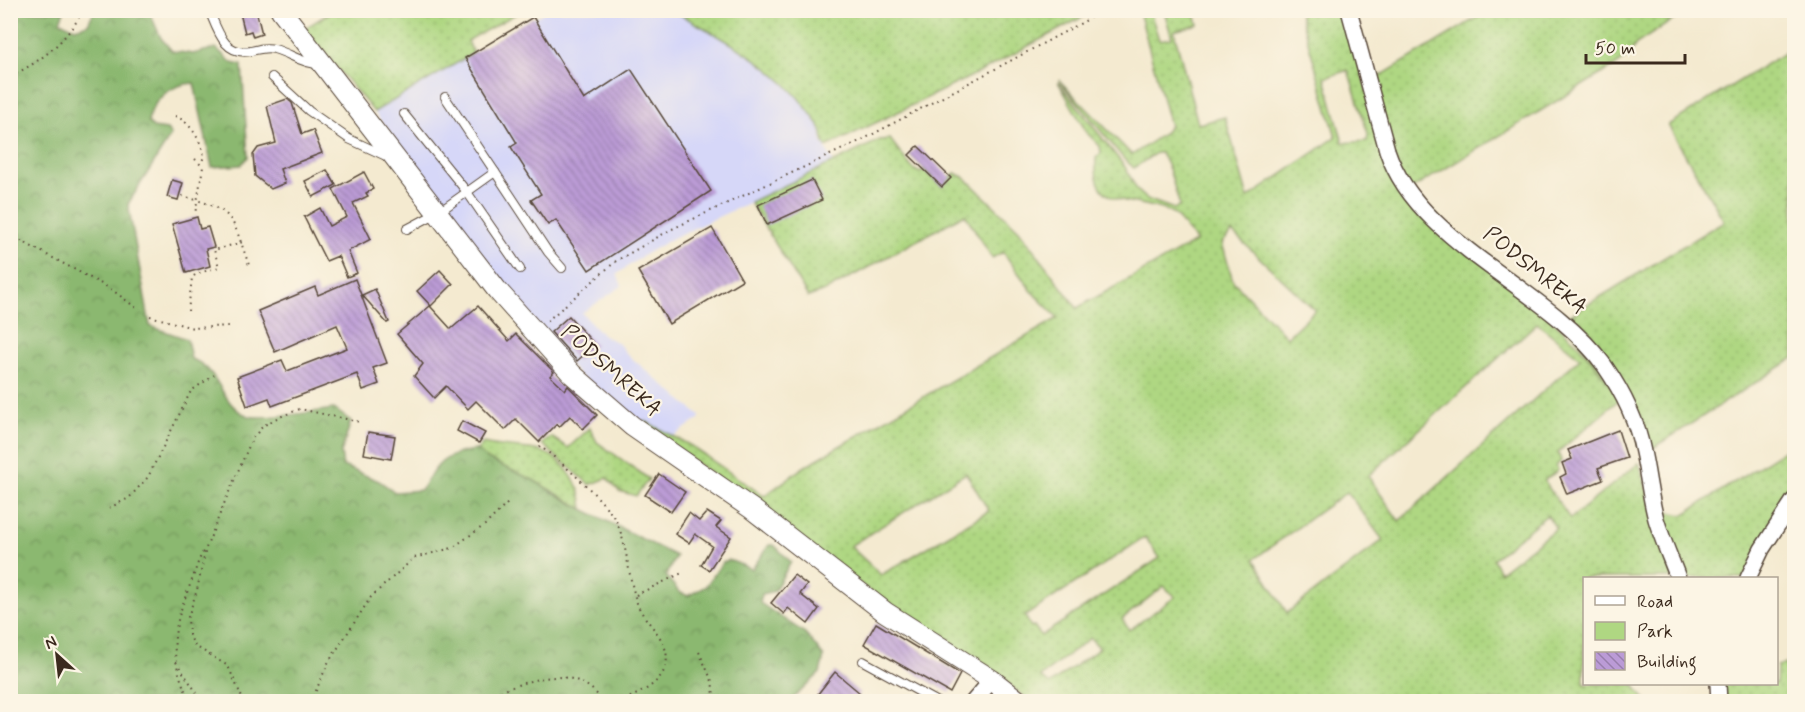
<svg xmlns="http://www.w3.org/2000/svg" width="1805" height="712" viewBox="0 0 1805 712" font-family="Mynerve,sans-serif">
  <defs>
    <pattern id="green-dots" width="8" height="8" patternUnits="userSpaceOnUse" patternTransform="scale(1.5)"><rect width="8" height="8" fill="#afd782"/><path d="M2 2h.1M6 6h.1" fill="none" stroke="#97b970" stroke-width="1.8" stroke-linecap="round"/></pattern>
    <pattern id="forest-crowns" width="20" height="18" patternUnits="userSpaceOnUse" patternTransform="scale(1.5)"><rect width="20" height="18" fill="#8bb870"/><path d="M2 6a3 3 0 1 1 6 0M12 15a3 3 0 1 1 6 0" fill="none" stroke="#73965b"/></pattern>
    <pattern id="building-back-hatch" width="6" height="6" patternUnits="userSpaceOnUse" patternTransform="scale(1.5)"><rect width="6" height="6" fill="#bb9bd6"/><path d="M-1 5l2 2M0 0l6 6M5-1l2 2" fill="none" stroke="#997fad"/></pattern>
  </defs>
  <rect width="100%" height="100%" fill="#fcf5e5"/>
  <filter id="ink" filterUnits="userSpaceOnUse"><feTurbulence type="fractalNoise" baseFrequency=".0167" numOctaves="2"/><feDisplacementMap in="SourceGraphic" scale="12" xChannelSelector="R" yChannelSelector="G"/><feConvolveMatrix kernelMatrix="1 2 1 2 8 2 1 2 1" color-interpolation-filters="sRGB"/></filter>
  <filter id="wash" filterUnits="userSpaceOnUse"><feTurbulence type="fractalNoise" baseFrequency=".008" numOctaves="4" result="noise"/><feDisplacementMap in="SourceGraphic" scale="24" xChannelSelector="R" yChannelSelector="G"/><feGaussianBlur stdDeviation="1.35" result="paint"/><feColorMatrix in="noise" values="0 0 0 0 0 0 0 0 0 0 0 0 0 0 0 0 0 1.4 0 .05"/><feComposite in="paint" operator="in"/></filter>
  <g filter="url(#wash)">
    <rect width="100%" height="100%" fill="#f4ead0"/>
    <!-- built -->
    <path fill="#d6d7f8" d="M 546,11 L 674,11 L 740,47 L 783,82 L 807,108 L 820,129 L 822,142 L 834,163 L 675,237 L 644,255 L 617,274 L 622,286 L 582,313 L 603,335 L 618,343 L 628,355 L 700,416 L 699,419 L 666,441 L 589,386 L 522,313 L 473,243 L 374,112 Z"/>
    <!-- green -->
    <g fill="url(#green-dots)" stroke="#758050" stroke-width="1.5" fill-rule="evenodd">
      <path d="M 332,11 L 521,11 L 467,41 L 474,53 L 374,112 L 304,29 Z"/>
      <path d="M 674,11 L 1094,11 L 976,74 L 826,147 C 822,141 823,137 821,130 C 819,123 812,116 808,110 C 774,63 723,39 674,11 Z"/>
      <path d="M 1139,11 L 1164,11 L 1151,14 L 1159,40 L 1172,38 L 1164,11 L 1194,11 L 1198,24 L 1174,31 L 1198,124 L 1225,117 L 1248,198 L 1336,137 L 1299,11 L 1344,11 L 1390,173 L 1578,344 L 1621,398 L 1558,452 L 1561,461 L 1556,466 L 1558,470 L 1544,481 L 1570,519 L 1639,463 L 1673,578 L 1584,578 L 1584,684 L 1636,684 L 1634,685 L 1646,701 L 1031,701 L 977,661 L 909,620 L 644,424 L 645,421 L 691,446 L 764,496 L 804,467 L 1058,318 L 1034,294 L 1003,252 L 992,258 L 965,214 L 827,290 L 808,297 L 750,202 L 880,140 L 890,139 L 912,168 L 920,173 L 923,170 L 942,187 L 955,173 L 964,177 L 1019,230 L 1077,308 L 1197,241 C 1187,233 1182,220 1172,213 C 1168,210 1160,209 1154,207 C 1118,198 1093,203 1096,158 L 1101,153 L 1100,146 L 1087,133 L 1058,82 L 1125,167 L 1137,190 L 1147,199 L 1174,209 L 1180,206 L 1169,169 L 1161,153 L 1156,153 L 1134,168 L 1124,159 L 1059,80 L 1132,155 L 1163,134 L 1170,126 ZM 1348,70 L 1368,134 L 1367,141 L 1343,143 L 1325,78 ZM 1232,232 L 1315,310 L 1287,337 L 1233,281 L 1222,243 ZM 1537,323 L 1580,358 L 1399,521 L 1368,476 ZM 966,473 L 989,511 L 881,575 L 850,546 ZM 1347,492 L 1383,540 L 1287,613 L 1254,559 ZM 1547,515 L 1556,528 L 1500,572 L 1493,559 ZM 1145,537 L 1160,558 L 1041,636 L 1034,626 L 1031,627 L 1025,616 ZM 1164,586 L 1175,597 L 1129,630 L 1122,619 ZM 1090,638 L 1100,648 L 1050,684 L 1040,677 Z"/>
      <path d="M 1488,11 L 1687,11 L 1636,44 L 1627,57 L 1613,67 L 1410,190 L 1400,175 L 1372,81 Z"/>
      <path d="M 1794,47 L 1794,358 L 1653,448 L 1661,505 L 1667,512 L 1683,515 L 1794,444 L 1794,494 L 1744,578 L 1681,578 L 1661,525 L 1639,426 L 1564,319 L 1724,221 L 1668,125 Z"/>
      <path d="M 590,428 L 597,442 L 649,479 L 636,496 L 619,491 L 607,478 L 590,485 L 542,444 L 551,437 L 568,448 Z"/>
      <path d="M 483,443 C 500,447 517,447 535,450 C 561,454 582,484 583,509 L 533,480 L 486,459 L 477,450 Z"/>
      <path d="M 1794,663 L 1794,701 L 1724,702 L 1724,684 L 1776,684 L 1777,666 Z"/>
    </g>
    <!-- forest -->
    <path fill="url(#forest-crowns)" stroke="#637147" stroke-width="1.5" d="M 10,11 L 64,11 L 60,21 L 75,28 L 88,24 L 94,11 L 149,11 L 161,38 L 172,51 L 193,54 L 216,48 L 232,63 L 242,65 L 248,157 L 241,165 L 212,167 L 194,83 C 171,84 152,99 148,122 L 153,128 L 167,130 L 171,135 L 128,204 L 150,326 L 187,339 L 191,359 C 220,367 220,407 249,416 C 263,420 317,411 334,409 L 351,421 L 341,453 L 343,466 L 379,481 L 395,492 L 421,490 C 437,463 445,453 477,450 L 487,459 L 533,480 L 573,504 L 676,556 L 666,576 L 679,592 L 688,596 L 706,586 L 722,563 L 729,560 L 752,569 L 769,545 L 774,545 L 791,562 L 774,591 L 762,594 L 760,603 L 805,633 L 824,657 L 820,673 L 789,702 L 11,701 Z"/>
    <g id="blocks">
      <!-- building -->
      <g fill="url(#building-back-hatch)">
        <path d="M 250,10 L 256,10 L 262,34 L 253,37 L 251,31 L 245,33 L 240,13 Z"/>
        <path d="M 533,17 L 584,100 L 631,69 L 711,191 L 589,270 L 556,220 L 548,225 L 531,200 L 541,194 L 511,147 L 517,143 L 465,58 Z"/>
        <path d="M 287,99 L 292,103 L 302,134 L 313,130 L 322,153 L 280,169 L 285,183 L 271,189 L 255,176 L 253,155 L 258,148 L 276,143 L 267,106 Z"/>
        <path d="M 918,146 L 951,178 L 942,187 L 909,155 Z"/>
        <path d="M 327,170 L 336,185 L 313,197 L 305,181 Z"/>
        <path d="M 364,172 L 373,189 L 366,193 L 368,196 L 353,203 L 371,239 L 348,251 L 357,273 L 347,277 L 338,256 L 326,261 L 304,217 L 320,208 L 329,226 L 347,217 L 333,189 Z"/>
        <path d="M 172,180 L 183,183 L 178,200 L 167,197 Z"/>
        <path d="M 812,180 L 822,200 L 767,225 L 758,205 Z"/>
        <path d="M 197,217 L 200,229 L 208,227 L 214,247 L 206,249 L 210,266 L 186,273 L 172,224 Z"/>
        <path d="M 712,228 L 742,280 L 669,324 L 638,271 Z"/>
        <path d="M 440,270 L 453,284 L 431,306 L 417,291 Z"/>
        <path d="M 355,279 L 387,363 L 373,368 L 379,384 L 363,390 L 357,374 L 272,406 L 269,398 L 247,406 L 237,377 L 282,360 L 287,371 L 347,348 L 337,325 L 275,352 L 258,311 L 315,287 L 318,295 Z"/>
        <path d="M 375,289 L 389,322 L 387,323 L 362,295 Z"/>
        <path d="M 430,306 L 451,329 L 478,306 L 509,341 L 516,334 L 554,372 L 550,376 L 565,390 L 568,386 L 597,415 L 583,429 L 570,416 L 559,427 L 557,424 L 539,442 L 516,419 L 505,430 L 476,401 L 468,409 L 446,386 L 434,398 L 414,376 L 423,364 L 397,334 Z"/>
        <path d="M 569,316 L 595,345 L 577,361 L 551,332 Z"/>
        <path d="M 462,421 L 485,433 L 479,443 L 457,431 Z"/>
        <path d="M 1618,430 L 1627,458 L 1598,468 L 1603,480 L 1567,494 L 1560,477 L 1566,474 L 1562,463 L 1572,459 L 1568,450 Z"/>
        <path d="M 368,432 L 395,436 L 391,459 L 364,454 Z"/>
        <path d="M 659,474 L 685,492 L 671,512 L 645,495 Z"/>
        <path d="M 707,512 L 721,521 L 716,527 L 731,537 L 709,570 L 701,565 L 712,546 L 695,534 L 689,543 L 675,534 L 689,513 L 699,521 Z"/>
        <path d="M 794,575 L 807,585 L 800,594 L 819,609 L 808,624 L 788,608 L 784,614 L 771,603 Z"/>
        <path d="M 876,623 L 960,674 L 950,693 L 864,644 Z"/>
        <path d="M 835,672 L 860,693 L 853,702 L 825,702 L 817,695 Z"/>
      </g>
    </g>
  </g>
  <g filter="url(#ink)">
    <use href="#blocks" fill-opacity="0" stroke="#574739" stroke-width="1.5"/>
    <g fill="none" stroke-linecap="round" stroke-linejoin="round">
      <!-- service casing -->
      <g stroke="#574739" stroke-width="10">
        <g id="service">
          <path d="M 209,10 C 218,31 224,56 251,51 C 259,49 267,47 274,49 C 290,53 300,63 318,64"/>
          <path d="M 272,77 L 309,111 L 349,139 L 386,156"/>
          <path d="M 445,97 L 495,172"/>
          <path d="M 404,114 L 467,192 L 520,269"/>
          <path d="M 407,229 L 439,212 L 495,172 L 548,252 L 562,268"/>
          <path d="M 863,661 L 938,702"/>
        </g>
      </g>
      <!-- minor casing -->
      <g stroke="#574739" stroke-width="18">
        <g id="minor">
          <path d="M 1349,10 L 1387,150 C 1417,243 1547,287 1604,365 C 1622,391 1637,420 1643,452 C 1648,474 1650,497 1656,519 C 1662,539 1671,559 1678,578"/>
          <path d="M 1748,578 L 1762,549 L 1794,500"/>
          <path d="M 1718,684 L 1719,702"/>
          <path d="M 973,702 L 992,680"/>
        </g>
      </g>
      <!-- tertiary casing -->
      <g stroke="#574739" stroke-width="22">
        <path id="tertiary" d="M 281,10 L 497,290 L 572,374 L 632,426 L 752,509 L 885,612 L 992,680 L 1020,702"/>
      </g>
      <!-- path -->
      <g stroke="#574739" stroke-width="2" stroke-dasharray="1.5 4.5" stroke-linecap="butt">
        <path d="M 11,76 C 40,62 61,45 79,18"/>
        <path d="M 175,116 C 190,121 202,142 204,157 L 201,163"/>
        <path d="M 195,159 L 203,167 L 195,214"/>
        <path d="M 182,196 C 236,210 231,216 249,265"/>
        <path d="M 10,235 L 111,289 L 139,310"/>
        <path d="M 188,311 L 192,278 L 196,274 L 219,267 L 214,250 L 243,242"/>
        <path d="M 150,316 L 193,328 L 229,326"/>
        <path d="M 547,321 L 616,261 L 672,229 L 862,140 L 1085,21 L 1101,10"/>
        <path d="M 539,446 C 557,457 609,504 617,523 C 628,548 628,577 637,603 C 642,617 655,628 662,641 C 680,675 643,695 615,702"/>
        <path d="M 109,508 L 129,498 L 148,477 L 191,391 L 214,375"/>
        <path d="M 636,595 L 682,573"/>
        <path d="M 699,652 L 712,681 L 715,702"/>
        <path d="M 176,662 L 203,702"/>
        <path d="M 440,701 L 442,702"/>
        <path d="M 190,702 C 168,653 171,633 190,585 C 195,573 197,562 204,550"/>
        <path d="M 244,702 L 228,666 L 195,646 L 189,635 L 188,617 L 197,590 L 206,548 L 226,499 L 252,439 L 263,426 L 277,418 L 300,409 L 360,422"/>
        <path d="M 311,702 L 328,663 L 371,597 L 414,558 L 452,548 L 485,525 L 509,502"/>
        <path d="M 479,702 C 518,683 573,657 603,702"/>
      </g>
      <!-- service -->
      <use href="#service" stroke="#fff" stroke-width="8"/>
      <!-- minor -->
      <use href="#minor" stroke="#fff" stroke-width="15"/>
      <!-- tertiary -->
      <use href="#tertiary" stroke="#fff" stroke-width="20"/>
    </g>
  </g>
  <g text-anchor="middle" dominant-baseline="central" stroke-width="4.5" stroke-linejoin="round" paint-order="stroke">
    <!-- street labels -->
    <g font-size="22" fill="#3b2a1e" stroke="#fcf5e5">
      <text transform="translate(1535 271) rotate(39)">PODSMREKA</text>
      <text transform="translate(611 371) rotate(42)">PODSMREKA</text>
    </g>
  </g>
  <!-- margin -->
  <rect width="1805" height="712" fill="none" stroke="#fcf5e5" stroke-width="36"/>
  <!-- legend -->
  <rect x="1583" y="577" width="195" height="108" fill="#fcf5e5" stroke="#afa495" stroke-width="1.5"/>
  <rect x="1595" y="596" width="30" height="9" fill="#ffffff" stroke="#afa495" stroke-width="1.5"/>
  <text x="1637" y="607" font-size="18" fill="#3b2a1e">Road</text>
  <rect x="1595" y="622" width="30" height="18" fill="#afd782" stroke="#afa495" stroke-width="1.5"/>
  <text x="1637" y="637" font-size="18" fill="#3b2a1e">Park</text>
  <rect x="1595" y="652" width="30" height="18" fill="url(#building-back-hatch)" stroke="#afa495" stroke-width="1.5"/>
  <text x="1637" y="667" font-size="18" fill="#3b2a1e">Building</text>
  <!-- north arrow -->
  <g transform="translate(57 655) rotate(333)" stroke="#fcf5e5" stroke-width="4.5" paint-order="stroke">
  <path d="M0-4.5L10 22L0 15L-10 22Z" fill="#3b2a1e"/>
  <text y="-9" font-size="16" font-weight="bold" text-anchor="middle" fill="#3b2a1e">N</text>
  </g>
  <!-- scale -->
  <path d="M1586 54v9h99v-9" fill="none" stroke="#3b2a1e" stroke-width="3"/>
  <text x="1595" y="54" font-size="18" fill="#3b2a1e" stroke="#fcf5e5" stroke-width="4.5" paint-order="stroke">50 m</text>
</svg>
